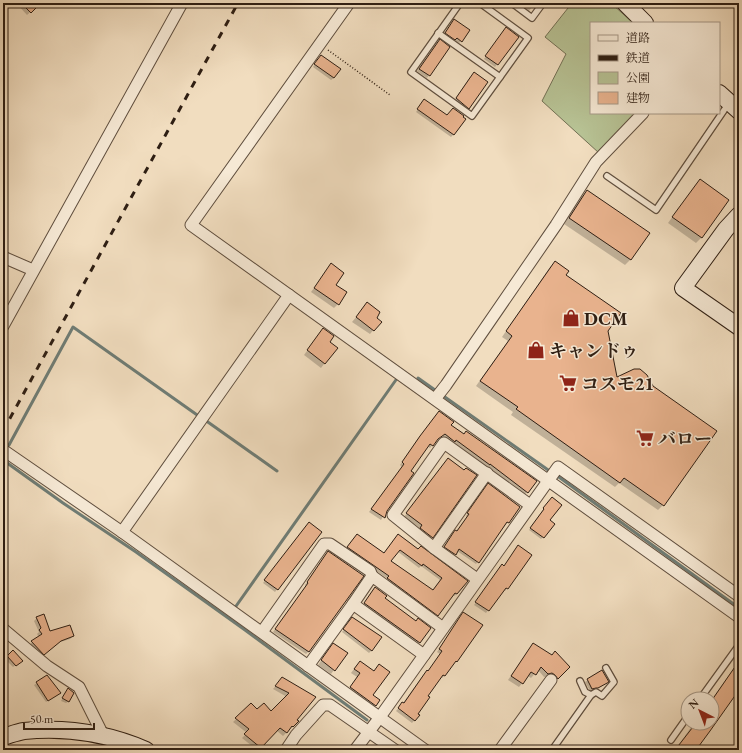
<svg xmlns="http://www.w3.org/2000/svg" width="742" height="753" viewBox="0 0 742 753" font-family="'EB Garamond','Noto Serif JP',serif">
  <rect width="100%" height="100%" fill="#f1ddbf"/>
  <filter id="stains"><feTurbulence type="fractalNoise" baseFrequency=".005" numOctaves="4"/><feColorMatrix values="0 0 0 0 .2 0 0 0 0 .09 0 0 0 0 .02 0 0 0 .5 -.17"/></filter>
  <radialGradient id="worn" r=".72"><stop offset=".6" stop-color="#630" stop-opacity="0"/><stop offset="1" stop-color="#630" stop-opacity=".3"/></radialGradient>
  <!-- green -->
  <path fill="#b7c294" stroke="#727054" d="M 572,3 L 611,3 L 633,23 L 591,23 L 591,113 L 637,113 L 599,153 L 542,101 L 566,54 L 545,37 Z"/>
  <!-- shadow -->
  <g fill="#0003" fill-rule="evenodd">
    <path d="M 3,3 L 15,3 L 3,13 Z"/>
    <path d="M 16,3 L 37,3 L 38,5 L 27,15 Z"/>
    <path d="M 519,3 L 535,3 L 529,11 Z"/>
    <path d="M 452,23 L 461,41 L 459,43 L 454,40 L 452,42 L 443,35 Z"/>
    <path d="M 504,31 L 517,37 L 495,67 L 484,59 Z"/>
    <path d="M 437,43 L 449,47 L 427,78 L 417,71 Z"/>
    <path d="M 319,58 L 334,78 L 331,80 L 313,67 Z"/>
    <path d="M 470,77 L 469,108 L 465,112 L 453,102 Z"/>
    <path d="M 422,103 L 454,134 L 451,137 L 416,112 Z"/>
    <path d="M 700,180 L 728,200 L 701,238 L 696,243 L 668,223 L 695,186 Z"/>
    <path d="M 587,191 L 649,233 L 630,260 L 625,265 L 564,224 L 582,196 Z"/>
    <path d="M 556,262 L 565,276 L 616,379 L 663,505 L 658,510 L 619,483 L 615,487 L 511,415 L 513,412 L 476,386 L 508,341 L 502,337 L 550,267 Z"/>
    <path d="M 331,265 L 338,304 L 334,308 L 311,292 Z"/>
    <path d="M 367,304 L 375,318 L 380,322 L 370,334 L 352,322 Z"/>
    <path d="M 320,333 L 336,348 L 321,368 L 304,355 Z"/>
    <path d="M 437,415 L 527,492 L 525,495 L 487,466 L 487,467 L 453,442 L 452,444 L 442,436 L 436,440 L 430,448 L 427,446 L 410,471 L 381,520 L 369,512 L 402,467 L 400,465 L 417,440 Z"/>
    <path d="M 445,462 L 464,471 L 432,537 L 429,540 L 418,531 L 420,528 L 404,517 Z"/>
    <path d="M 486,487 L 519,507 L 476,564 L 457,551 L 452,557 L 442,549 L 467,517 L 466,516 Z"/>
    <path d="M 549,501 L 548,520 L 543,537 L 541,539 L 529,530 Z"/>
    <path d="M 307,525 L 320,532 L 275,592 L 263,583 Z"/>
    <path d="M 356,536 L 383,554 L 396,538 L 418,550 L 457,594 L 454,596 L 452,595 L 435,618 L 386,581 L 388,579 L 346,550 ZM 397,551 L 419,568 L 421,566 L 440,580 L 432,591 L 390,561 Z"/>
    <path d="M 516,549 L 507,588 L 505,591 L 503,590 L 486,613 L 474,605 L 500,568 L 504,567 Z"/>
    <path d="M 325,555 L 309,651 L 306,654 L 273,632 L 306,586 L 305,585 Z"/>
    <path d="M 373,591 L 416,622 L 419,642 L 417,645 L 363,606 Z"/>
    <path d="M 461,616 L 456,661 L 444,676 L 442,678 L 440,677 L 427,696 L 417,714 L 419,715 L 412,723 L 396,711 L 403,703 L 424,674 L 428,672 L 440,654 L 437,652 Z"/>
    <path d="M 37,618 L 50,632 L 73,636 L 70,639 L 57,643 L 41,657 L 29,645 L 39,637 L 37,634 L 39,632 L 34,621 Z"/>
    <path d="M 350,621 L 372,650 L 369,653 L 342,632 Z"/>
    <path d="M 533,644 L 569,667 L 554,681 L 548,676 L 544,677 L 538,670 L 531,678 L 528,676 L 519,687 L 508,680 Z"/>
    <path d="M 330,648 L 334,670 L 331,674 L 318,665 Z"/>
    <path d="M 13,651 L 19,663 L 13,667 L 5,659 Z"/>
    <path d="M 739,661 L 739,688 L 695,750 L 675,750 L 694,723 L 712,723 L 712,699 Z"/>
    <path d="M 357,665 L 372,696 L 379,701 L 372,709 L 348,691 L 357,677 L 351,673 Z"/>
    <path d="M 602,672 L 605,684 L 595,690 L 590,691 L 585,682 Z"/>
    <path d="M 47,677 L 57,695 L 46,702 L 34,685 Z"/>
    <path d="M 279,682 L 315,697 L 296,720 L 298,721 L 283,736 L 276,730 L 257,750 L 242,738 L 247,733 L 233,722 L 251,705 L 257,711 L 271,712 L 287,697 L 273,689 Z"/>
    <path d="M 66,692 L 69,701 L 66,703 L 61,701 Z"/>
    <path d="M 375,746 L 381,750 L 371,750 Z"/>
  </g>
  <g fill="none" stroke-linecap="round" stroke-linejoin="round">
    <!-- stream -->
    <g stroke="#6f7c74" stroke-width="3">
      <path d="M 418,378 L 551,472"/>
      <path d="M 205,420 L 277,471"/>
      <path d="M 9,445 L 73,327 L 200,417"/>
      <path d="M 3,460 L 63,503 L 136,552 L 245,630 L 367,720"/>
      <path d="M 556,475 L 739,608"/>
      <path d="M 234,609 L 398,377"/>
    </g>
  </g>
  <!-- building -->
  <g fill="#e9b38e" stroke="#2e1e13" fill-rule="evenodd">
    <path d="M 21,3 L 41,3 L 31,13 Z"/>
    <path d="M 454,19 L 470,30 L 462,42 L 457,38 L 455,40 L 445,33 Z"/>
    <path d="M 506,27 L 519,37 L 498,65 L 485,56 Z"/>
    <path d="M 440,39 L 450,47 L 430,76 L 419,69 Z"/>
    <path d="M 321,55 L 341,69 L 334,78 L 314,64 Z"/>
    <path d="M 474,72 L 488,82 L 469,109 L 456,98 Z"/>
    <path d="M 424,99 L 447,115 L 453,108 L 464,116 L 463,117 L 466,119 L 454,135 L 417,109 Z"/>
    <path d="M 700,179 L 729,200 L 702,238 L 672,217 Z"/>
    <path d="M 587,190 L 650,233 L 631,260 L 569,218 Z"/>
    <path d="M 555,261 L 569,271 L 566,275 L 621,313 L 608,331 L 617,377 L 634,369 L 640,369 L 647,375 L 653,386 L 717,431 L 664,506 L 624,478 L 620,483 L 516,409 L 518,407 L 480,381 L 512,336 L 506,331 Z"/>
    <path d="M 331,263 L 344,273 L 336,285 L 347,292 L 339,305 L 314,288 Z"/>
    <path d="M 367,302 L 380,312 L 377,318 L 382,322 L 374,331 L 356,317 Z"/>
    <path d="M 323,328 L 334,336 L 330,342 L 338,348 L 325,364 L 307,350 Z"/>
    <path d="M 439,411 L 454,422 L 451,425 L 464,434 L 466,431 L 537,481 L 528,493 L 490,464 L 490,465 L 456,440 L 455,442 L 445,434 L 438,439 L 433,446 L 430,444 L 411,471 L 414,473 L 387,511 L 385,518 L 371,509 L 404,464 L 402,462 L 420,436 Z"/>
    <path d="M 448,458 L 464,470 L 466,468 L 477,475 L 433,538 L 420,528 L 422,525 L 406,513 Z"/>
    <path d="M 488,483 L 520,507 L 509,523 L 507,522 L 479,563 L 459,549 L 456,555 L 444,547 L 455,530 L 457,531 L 469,514 L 467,513 Z"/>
    <path d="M 552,497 L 562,505 L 550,520 L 555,524 L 544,538 L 530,528 L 544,509 L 543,508 Z"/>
    <path d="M 309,522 L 322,532 L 278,590 L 264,580 Z"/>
    <path d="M 357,534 L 384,553 L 398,534 L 418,549 L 421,546 L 468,581 L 457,594 L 455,593 L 438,616 L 387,578 L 389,576 L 347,547 ZM 400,550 L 422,566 L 423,564 L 442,578 L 433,590 L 391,561 Z"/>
    <path d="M 518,545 L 532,555 L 508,589 L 506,588 L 489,611 L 475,602 L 502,564 L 504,566 Z"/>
    <path d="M 328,551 L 364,576 L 309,652 L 275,629 L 308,583 L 307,582 Z"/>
    <path d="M 375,587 L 387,596 L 385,598 L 416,621 L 418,618 L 431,628 L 420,643 L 364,603 Z"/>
    <path d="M 463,612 L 483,625 L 457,662 L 456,661 L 445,676 L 443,675 L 428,696 L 430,697 L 418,714 L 420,715 L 415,721 L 398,708 L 402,702 L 404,703 L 427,670 L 428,671 L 442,651 L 439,649 Z"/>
    <path d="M 44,614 L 50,631 L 70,625 L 74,636 L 61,641 L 44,655 L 31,641 L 42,634 L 39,630 L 41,628 L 36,617 Z"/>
    <path d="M 352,617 L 382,637 L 372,651 L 343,629 Z"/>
    <path d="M 333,643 L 348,653 L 335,671 L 321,660 Z"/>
    <path d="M 533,643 L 552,655 L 555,651 L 570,667 L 558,679 L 555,675 L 552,673 L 548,674 L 541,667 L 536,675 L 531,672 L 523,684 L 511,676 Z"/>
    <path d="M 13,650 L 23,661 L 16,666 L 7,656 Z"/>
    <path d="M 360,661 L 374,671 L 379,664 L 390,672 L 373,695 L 380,700 L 376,706 L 350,687 L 360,673 L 354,669 Z"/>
    <path d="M 739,661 L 739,690 L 710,731 L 696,750 L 675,750 L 696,723 L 712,723 L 712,700 Z"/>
    <path d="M 602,670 L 609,682 L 598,688 L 596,688 L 592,689 L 587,679 Z"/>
    <path d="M 47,675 L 61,693 L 48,701 L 36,682 Z"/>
    <path d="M 282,677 L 316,697 L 297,720 L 299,721 L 293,727 L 292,726 L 287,733 L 280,728 L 261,748 L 244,734 L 249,729 L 235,718 L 251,703 L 257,709 L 264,703 L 271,711 L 289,693 L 275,686 Z"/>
    <path d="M 68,688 L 74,693 L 69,702 L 62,698 Z"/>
  </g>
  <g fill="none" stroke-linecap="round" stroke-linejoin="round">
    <!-- lane casing -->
    <g stroke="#5f4e3e" stroke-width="8">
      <g id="lane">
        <path d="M 460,3 L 411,72 L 472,116 L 528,38 L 480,3"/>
        <path d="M 512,3 L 532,18 L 543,3"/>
        <path d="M 438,33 L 500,77"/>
        <path d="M 607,176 L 656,210 L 729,103"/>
        <path d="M 591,695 L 596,692 L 602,696 L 614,682 L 606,668"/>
        <path d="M 700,699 L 739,645"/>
        <path d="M 671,740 L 688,716"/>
        <path d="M 552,750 L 591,695 L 585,692 L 580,681"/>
      </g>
    </g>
    <!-- street casing -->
    <g stroke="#5f4e3e" stroke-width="13">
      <g id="street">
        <path d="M 349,3 L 191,225 L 739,617"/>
        <path d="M 3,257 L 33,270"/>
        <path d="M 3,326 L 182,3"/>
        <path d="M 435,399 L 446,385 L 556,225 L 596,162 L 643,113"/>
        <path d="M 3,457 L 6,452 L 122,532 L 425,750"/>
        <path d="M 122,532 L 289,295"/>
        <path d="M 434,548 L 393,515 L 444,443 L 530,505"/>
        <path d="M 477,579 L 434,548 L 487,473"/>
        <path d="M 353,604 L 372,576 L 443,628"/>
        <path d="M 3,629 L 47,666 L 79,687 L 103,735"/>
        <path d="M 262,632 L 324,544 L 330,544 L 370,571 L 372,576"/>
        <path d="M 308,666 L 353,604 L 424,655"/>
        <path d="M 286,750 L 296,735 L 323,705 L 330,705 L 395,750"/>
        <path d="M 355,750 L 380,717 L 558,467 L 739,596"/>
        <path d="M 500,750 L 551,680"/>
      </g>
    </g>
    <!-- secondary casing -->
    <g stroke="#2e1e13" stroke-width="18">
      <g id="secondary">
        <path d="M 625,3 L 645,23"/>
        <path d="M 719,93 L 739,111"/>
        <path d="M 739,215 L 726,229 L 683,288 L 739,327"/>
        <path d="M 3,737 C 10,735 17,732 24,731 C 66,727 107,733 146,750"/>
      </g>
    </g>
    <!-- path -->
    <path stroke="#2e1e13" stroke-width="1.5" stroke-dasharray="1 2" stroke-linecap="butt" d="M 328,50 L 390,95"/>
    <!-- lane -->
    <use href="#lane" stroke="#f6e9d5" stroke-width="5.5"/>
    <!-- street -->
    <use href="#street" stroke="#f6e9d5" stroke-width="11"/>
    <!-- secondary -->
    <use href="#secondary" stroke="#f6e9d5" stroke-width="16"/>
    <!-- rail -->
    <path stroke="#2e1e13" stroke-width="3" stroke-dasharray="7 7" stroke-linecap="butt" d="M 3,431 L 238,3"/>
  </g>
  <!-- icons -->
  <defs>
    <g id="shop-bare" transform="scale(1.38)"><path d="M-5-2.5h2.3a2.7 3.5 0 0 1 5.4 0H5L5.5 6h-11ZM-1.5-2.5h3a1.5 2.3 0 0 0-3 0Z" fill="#8f2418" stroke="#f6e9d5" stroke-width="2.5" paint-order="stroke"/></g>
    <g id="supermarket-bare" transform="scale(1.38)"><path d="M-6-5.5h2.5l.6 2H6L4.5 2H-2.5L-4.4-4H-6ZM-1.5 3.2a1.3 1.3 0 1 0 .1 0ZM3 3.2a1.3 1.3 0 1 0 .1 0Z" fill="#8f2418" stroke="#f6e9d5" stroke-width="2.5" paint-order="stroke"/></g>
  </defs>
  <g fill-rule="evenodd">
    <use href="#shop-bare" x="571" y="318"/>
    <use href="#shop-bare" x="536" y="350"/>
    <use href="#supermarket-bare" x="568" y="383"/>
    <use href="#supermarket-bare" x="645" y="438"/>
  </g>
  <g text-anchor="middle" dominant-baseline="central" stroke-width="3" stroke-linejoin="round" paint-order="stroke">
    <!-- poi labels -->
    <g font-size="18" font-weight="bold" fill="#2e1e13" stroke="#f6e9d5" text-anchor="start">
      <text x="584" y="318">DCM</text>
      <text x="549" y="350">キャンドゥ</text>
      <text x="581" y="383">コスモ21</text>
      <text x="658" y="438">バロー</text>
    </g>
  </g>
  <!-- margin -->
  <rect width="742" height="753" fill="none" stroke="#f1ddbf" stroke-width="16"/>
  <rect x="4" y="4" width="734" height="745" fill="none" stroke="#2e1e13" stroke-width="2"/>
  <rect x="8" y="8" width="726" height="737" fill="none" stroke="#2e1e13"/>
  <!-- legend -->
  <rect x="590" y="22" width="130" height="92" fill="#f6e9d5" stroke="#a69887"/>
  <rect x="598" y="35" width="20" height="6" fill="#f6e9d5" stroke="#a69887"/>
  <text x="626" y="42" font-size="12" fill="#2e1e13">道路</text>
  <rect x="598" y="55" width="20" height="6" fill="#2e1e13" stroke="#a69887"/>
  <text x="626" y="62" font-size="12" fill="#2e1e13">鉄道</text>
  <rect x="598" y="72" width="20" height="12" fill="#b7c294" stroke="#a69887"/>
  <text x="626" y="82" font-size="12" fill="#2e1e13">公園</text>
  <rect x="598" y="92" width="20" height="12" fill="#e9b38e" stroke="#a69887"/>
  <text x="626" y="102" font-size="12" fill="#2e1e13">建物</text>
  <!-- north arrow -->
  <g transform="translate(700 711) rotate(318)"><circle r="19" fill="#f6e9d5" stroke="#a69887"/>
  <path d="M0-3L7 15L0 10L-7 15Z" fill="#8f2418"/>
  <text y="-6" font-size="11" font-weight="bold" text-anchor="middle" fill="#2e1e13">N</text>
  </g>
  <!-- scale -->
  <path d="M24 723v6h70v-6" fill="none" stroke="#2e1e13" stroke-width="2"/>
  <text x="30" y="723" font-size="12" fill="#2e1e13" stroke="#f6e9d5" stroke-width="3" paint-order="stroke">50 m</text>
  <rect width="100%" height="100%" filter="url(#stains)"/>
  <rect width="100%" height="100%" fill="url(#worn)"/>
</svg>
